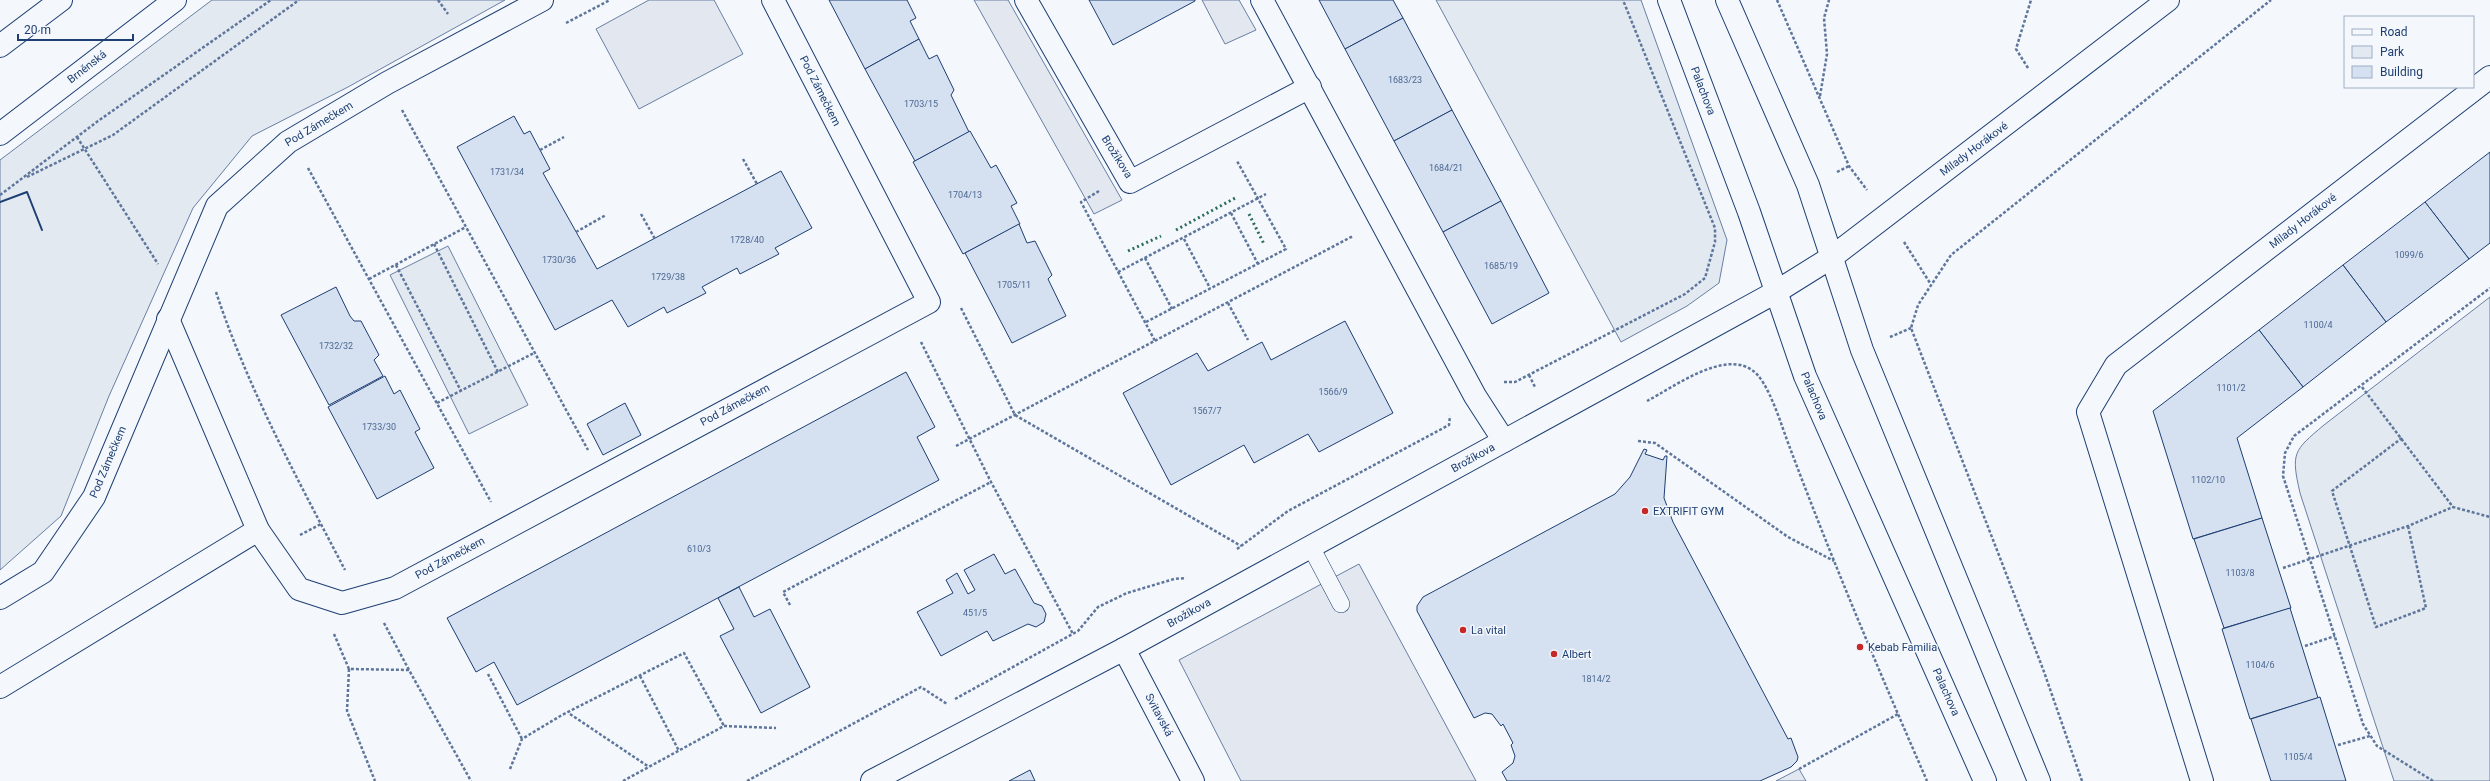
<svg xmlns="http://www.w3.org/2000/svg" width="2490" height="781" viewBox="0 0 2490 781" font-family="Roboto,sans-serif">
  <rect width="100%" height="100%" fill="#f4f7fb"/>
  <!-- green -->
  <g fill="#e3e9f0" stroke="#687fa3">
    <path d="M 212,0 L 505,0 L 348,87 L 252,136 L 193,208 L 109,396 L 61,516 L 0,570 L 0,160 Z"/>
    <path d="M 1436,0 L 1641,0 L 1727,240 L 1719,283 L 1687,306 L 1621,342 Z"/>
    <path d="M 448,246 L 528,405 L 469,434 L 390,275 Z"/>
    <path d="M 2490,297 L 2490,781 L 2394,781 L 2300,493 C 2291,453 2293,451 2324,425 Z"/>
  </g>
  <!-- parking -->
  <g fill="#e3e8f0" stroke="#687fa3">
    <path d="M 649,0 L 714,0 L 743,54 L 639,109 L 596,29 Z"/>
    <path d="M 974,0 L 1008,0 L 1122,200 L 1094,214 Z"/>
    <path d="M 1202,0 L 1239,0 L 1256,30 L 1225,44 Z"/>
    <path d="M 1359,564 L 1476,781 L 1241,781 L 1179,660 Z"/>
    <path d="M 1799,769 L 1806,781 L 1776,781 Z"/>
  </g>
  <!-- building -->
  <g fill="#d5e0f0" stroke="#1d3f73">
    <path d="M 829,0 L 907,0 L 916,18 L 910,21 L 919,39 L 865,69 Z"/>
    <path d="M 1089,0 L 1195,0 L 1195,1 L 1113,45 Z"/>
    <path d="M 1319,0 L 1393,0 L 1403,18 L 1345,49 Z"/>
    <path d="M 1403,18 L 1452,110 L 1394,141 L 1345,49 Z"/>
    <path d="M 919,39 L 929,59 L 937,55 L 954,90 L 951,95 L 969,132 L 915,161 L 865,69 Z"/>
    <path d="M 1452,110 L 1501,201 L 1443,232 L 1394,141 Z"/>
    <path d="M 514,116 L 524,134 L 530,131 L 550,169 L 543,173 L 597,269 L 781,171 L 812,228 L 775,248 L 779,254 L 740,274 L 737,268 L 702,287 L 706,293 L 667,313 L 664,307 L 628,327 L 612,300 L 555,330 L 457,147 Z"/>
    <path d="M 970,131 L 991,168 L 996,165 L 1017,203 L 1011,206 L 1020,224 L 963,254 L 913,162 Z"/>
    <path d="M 2490,152 L 2490,243 L 2469,259 L 2425,202 Z"/>
    <path d="M 1501,201 L 1549,293 L 1492,324 L 1443,232 Z"/>
    <path d="M 2425,202 L 2469,259 L 2386,322 L 2343,265 Z"/>
    <path d="M 1019,224 L 1027,243 L 1035,241 L 1052,275 L 1048,279 L 1066,316 L 1012,343 L 965,253 Z"/>
    <path d="M 2343,265 L 2386,322 L 2303,387 L 2259,330 Z"/>
    <path d="M 336,287 L 350,316 L 354,321 L 361,321 L 379,355 L 374,360 L 383,376 L 329,405 L 281,315 Z"/>
    <path d="M 1345,321 L 1393,413 L 1319,452 L 1308,434 L 1254,463 L 1244,445 L 1171,485 L 1123,393 L 1197,353 L 1208,371 L 1262,342 L 1271,360 Z"/>
    <path d="M 2259,330 L 2303,387 L 2237,438 L 2262,518 L 2193,539 L 2153,411 Z"/>
    <path d="M 906,372 L 935,427 L 917,437 L 939,480 L 517,705 L 494,662 L 476,672 L 447,618 Z"/>
    <path d="M 385,376 L 394,394 L 400,390 L 420,429 L 415,432 L 434,468 L 377,499 L 328,407 Z"/>
    <path d="M 625,403 L 641,435 L 603,455 L 587,424 Z"/>
    <path d="M 1644,449 L 1647,450 L 1645,454 L 1663,460 L 1665,456 L 1667,456 L 1664,498 L 1673,522 L 1788,739 L 1791,738 L 1798,757 L 1797,761 L 1791,767 L 1760,781 L 1507,781 L 1502,772 L 1513,763 L 1515,756 L 1511,745 L 1513,743 L 1503,724 L 1501,726 L 1492,714 L 1485,713 L 1474,718 L 1417,611 L 1417,606 L 1423,597 L 1615,494 L 1630,477 Z"/>
    <path d="M 2262,518 L 2291,608 L 2224,628 L 2194,539 Z"/>
    <path d="M 994,554 L 1005,574 L 1015,569 L 1034,603 L 1042,606 L 1046,614 L 1044,622 L 1036,627 L 1028,624 L 993,641 L 987,631 L 941,656 L 917,612 L 953,593 L 946,580 L 957,573 L 968,594 L 975,590 L 964,570 Z"/>
    <path d="M 739,587 L 754,617 L 770,609 L 810,687 L 761,713 L 720,636 L 734,629 L 718,598 Z"/>
    <path d="M 2290,608 L 2318,698 L 2250,719 L 2222,629 Z"/>
    <path d="M 2320,697 L 2346,781 L 2271,781 L 2251,719 Z"/>
    <path d="M 1030,770 L 1035,781 L 1009,781 Z"/>
  </g>
  <g fill="none" stroke-linecap="round" stroke-linejoin="round">
    <!-- service casing -->
    <g stroke="#1d3f73" stroke-width="18">
      <path id="service" d="M 1311,547 L 1341,604"/>
    </g>
    <!-- minor casing -->
    <g stroke="#1d3f73" stroke-width="24">
      <g id="minor">
        <path d="M 1026,0 L 1130,182 L 1310,87"/>
        <path d="M 1262,0 L 1475,396 L 1504,441"/>
        <path d="M 168,319 L 258,530 L 299,589 L 342,603 L 395,588 L 929,302 L 773,0"/>
        <path d="M 0,598 L 43,572 L 94,497 L 217,206 L 288,142 L 387,83 L 542,0"/>
        <path d="M 1124,649 L 1193,781"/>
        <path d="M 0,687 L 258,530"/>
        <path d="M 872,781 L 1124,649 L 1776,292 L 1832,257 L 2168,0"/>
        <path d="M 2202,781 L 2088,412 L 2116,365 L 2490,77"/>
      </g>
    </g>
    <!-- tertiary casing -->
    <g stroke="#1d3f73" stroke-width="24">
      <g id="tertiary">
        <path d="M 1669,0 L 1749,212 L 1805,376 L 1985,781"/>
        <path d="M 1727,0 L 1808,185 L 1862,350 L 2039,781"/>
      </g>
    </g>
    <!-- primary casing -->
    <g stroke="#1d3f73" stroke-width="24">
      <g id="primary">
        <path d="M 0,46 L 61,0"/>
        <path d="M 0,134 L 175,0"/>
      </g>
    </g>
    <!-- path -->
    <g stroke="#5e769c" stroke-width="2.5" stroke-dasharray="3 2" stroke-linecap="butt">
      <path d="M 438,0 L 448,14"/>
      <path d="M 1777,0 L 1849,166 L 1867,190"/>
      <path d="M 566,23 L 610,0"/>
      <path d="M 2028,68 L 2016,49 L 2031,0"/>
      <path d="M 1820,96 L 1827,54 L 1824,18 L 1829,0"/>
      <path d="M 402,110 L 588,450"/>
      <path d="M 77,137 L 158,264"/>
      <path d="M 540,150 L 564,137"/>
      <path d="M 743,159 L 757,184"/>
      <path d="M 308,168 L 491,502"/>
      <path d="M 1837,172 L 1849,166"/>
      <path d="M 27,177 L 113,135 L 299,0"/>
      <path d="M 1099,191 L 1081,202 L 1155,341"/>
      <path d="M 0,195 L 98,121 L 271,0"/>
      <path d="M 1231,213 L 1258,264"/>
      <path d="M 641,214 L 655,239"/>
      <path d="M 576,232 L 606,215"/>
      <path d="M 1184,239 L 1210,288"/>
      <path d="M 1904,242 L 1930,283"/>
      <path d="M 434,244 L 498,372"/>
      <path d="M 1145,258 L 1172,309"/>
      <path d="M 396,265 L 461,391"/>
      <path d="M 1118,272 L 1266,194"/>
      <path d="M 369,279 L 466,227"/>
      <path d="M 216,292 C 248,389 298,480 345,570"/>
      <path d="M 1228,303 L 1248,340"/>
      <path d="M 961,308 L 1015,415 L 1241,546"/>
      <path d="M 1146,322 L 1286,249 L 1237,161"/>
      <path d="M 1890,337 L 1911,328"/>
      <path d="M 921,342 L 991,482 L 1073,634"/>
      <path d="M 1529,375 L 1535,387"/>
      <path d="M 1504,382 L 1515,382 L 1685,294 L 1705,278 L 1715,242 L 1715,228 L 1623,0"/>
      <path d="M 2362,387 L 2453,507 L 2490,517"/>
      <path d="M 1647,401 C 1674,387 1723,350 1752,370 C 1769,381 1782,428 1790,448 C 1832,560 1879,671 1927,781"/>
      <path d="M 437,403 L 534,353"/>
      <path d="M 2402,438 L 2332,491 L 2376,627 L 2426,608 L 2408,526"/>
      <path d="M 1638,441 L 1655,443 L 1788,537 L 1834,561"/>
      <path d="M 956,446 L 1353,236"/>
      <path d="M 300,535 L 321,524"/>
      <path d="M 1237,549 L 1288,511 L 1449,425 L 1450,416"/>
      <path d="M 2283,568 L 2408,526 L 2453,507"/>
      <path d="M 790,605 L 783,592 L 991,482"/>
      <path d="M 384,623 L 409,670"/>
      <path d="M 334,634 L 349,669 L 409,670 L 471,781"/>
      <path d="M 2305,646 L 2335,636"/>
      <path d="M 349,669 L 347,711 L 375,781"/>
      <path d="M 488,674 L 522,739"/>
      <path d="M 640,676 L 679,751"/>
      <path d="M 955,699 L 1078,631 L 1098,607 L 1127,593 L 1174,579 L 1186,578"/>
      <path d="M 570,714 L 649,767"/>
      <path d="M 2338,745 L 2370,736"/>
      <path d="M 510,769 L 522,739 L 562,715 L 684,653 L 724,726"/>
      <path d="M 1799,769 L 1898,714"/>
      <path d="M 623,781 L 724,726 L 776,728"/>
      <path d="M 747,781 L 921,687 L 947,704"/>
      <path d="M 2082,781 L 2043,669 L 1911,328 L 1918,305 L 1951,255 L 2271,0"/>
      <path d="M 2433,781 L 2377,746 L 2363,724 L 2283,476 L 2285,453 L 2294,436 L 2490,288"/>
    </g>
    <!-- service -->
    <use href="#service" stroke="#f4f7fb" stroke-width="17"/>
    <!-- minor -->
    <use href="#minor" stroke="#f4f7fb" stroke-width="22"/>
    <!-- tertiary -->
    <use href="#tertiary" stroke="#f4f7fb" stroke-width="22"/>
    <!-- primary -->
    <use href="#primary" stroke="#f4f7fb" stroke-width="22"/>
    <!-- hedge -->
    <g stroke="#2c6c60" stroke-width="3" stroke-dasharray="2 3" stroke-linecap="butt">
      <path d="M 1249,214 L 1264,244"/>
      <path d="M 1176,230 L 1237,197"/>
      <path d="M 1128,251 L 1161,236"/>
    </g>
    <!-- wall -->
    <path stroke="#1d3f73" stroke-width="2" d="M 0,202 L 27,192 L 42,230"/>
  </g>
  <!-- markers -->
  <g fill="#c62828" stroke="#f4f7fb" stroke-width="1.5">
    <circle cx="1645" cy="511" r="4"/>
    <circle cx="1463" cy="630" r="4"/>
    <circle cx="1860" cy="647" r="4"/>
    <circle cx="1554" cy="654" r="4"/>
  </g>
  <g text-anchor="middle" dominant-baseline="central" stroke-width="3" stroke-linejoin="round" paint-order="stroke">
    <!-- number labels -->
    <g font-size="9" fill="#4b6792">
      <text x="1405" y="80">1683/23</text>
      <text x="921" y="104">1703/15</text>
      <text x="1446" y="168">1684/21</text>
      <text x="507" y="172">1731/34</text>
      <text x="965" y="195">1704/13</text>
      <text x="747" y="240">1728/40</text>
      <text x="2409" y="255">1099/6</text>
      <text x="559" y="260">1730/36</text>
      <text x="1501" y="266">1685/19</text>
      <text x="668" y="277">1729/38</text>
      <text x="1014" y="285">1705/11</text>
      <text x="2318" y="325">1100/4</text>
      <text x="336" y="346">1732/32</text>
      <text x="2231" y="388">1101/2</text>
      <text x="1333" y="392">1566/9</text>
      <text x="1207" y="411">1567/7</text>
      <text x="379" y="427">1733/30</text>
      <text x="2208" y="480">1102/10</text>
      <text x="699" y="549">610/3</text>
      <text x="2240" y="573">1103/8</text>
      <text x="975" y="613">451/5</text>
      <text x="2260" y="665">1104/6</text>
      <text x="1596" y="679">1814/2</text>
      <text x="2298" y="757">1105/4</text>
    </g>
    <!-- street labels -->
    <g font-size="11" fill="#1d3f73" stroke="#f4f7fb">
      <text transform="translate(87 67) rotate(-38)">Brněnská</text>
      <text transform="translate(820 91) rotate(63)">Pod Zámečkem</text>
      <text transform="translate(1703 91) rotate(69)">Palachova</text>
      <text transform="translate(319 124) rotate(-31)">Pod Zámečkem</text>
      <text transform="translate(1974 149) rotate(-37)">Milady Horákové</text>
      <text transform="translate(1117 157) rotate(58)">Brožíkova</text>
      <text transform="translate(2303 221) rotate(-38)">Milady Horákové</text>
      <text transform="translate(1814 396) rotate(67)">Palachova</text>
      <text transform="translate(735 405) rotate(-28)">Pod Zámečkem</text>
      <text transform="translate(1473 458) rotate(-29)">Brožíkova</text>
      <text transform="translate(108 462) rotate(-67)">Pod Zámečkem</text>
      <text transform="translate(450 558) rotate(-28)">Pod Zámečkem</text>
      <text transform="translate(1189 613) rotate(-29)">Brožíkova</text>
      <text transform="translate(1946 692) rotate(66)">Palachova</text>
      <text transform="translate(1159 715) rotate(62)">Svitavská</text>
    </g>
    <!-- poi labels -->
    <g font-size="11" fill="#1d3f73" stroke="#f4f7fb" text-anchor="start">
      <text x="1653" y="511">EXTRIFIT GYM</text>
      <text x="1471" y="630">La vital</text>
      <text x="1868" y="647">Kebab Familia</text>
      <text x="1562" y="654">Albert</text>
    </g>
  </g>
  <!-- legend -->
  <rect x="2344" y="16" width="130" height="72" fill="#f4f7fb" stroke="#9eadc5"/>
  <rect x="2352" y="29" width="20" height="6" fill="#f4f7fb" stroke="#9eadc5"/>
  <text x="2380" y="36" font-size="12" fill="#1d3f73">Road</text>
  <rect x="2352" y="46" width="20" height="12" fill="#e3e9f0" stroke="#9eadc5"/>
  <text x="2380" y="56" font-size="12" fill="#1d3f73">Park</text>
  <rect x="2352" y="66" width="20" height="12" fill="#d5e0f0" stroke="#9eadc5"/>
  <text x="2380" y="76" font-size="12" fill="#1d3f73">Building</text>
  <!-- scale -->
  <path d="M18 34v6h115v-6" fill="none" stroke="#1d3f73" stroke-width="2"/>
  <text x="24" y="34" font-size="12" fill="#1d3f73" stroke="#f4f7fb" stroke-width="3" paint-order="stroke">20 m</text>
</svg>
